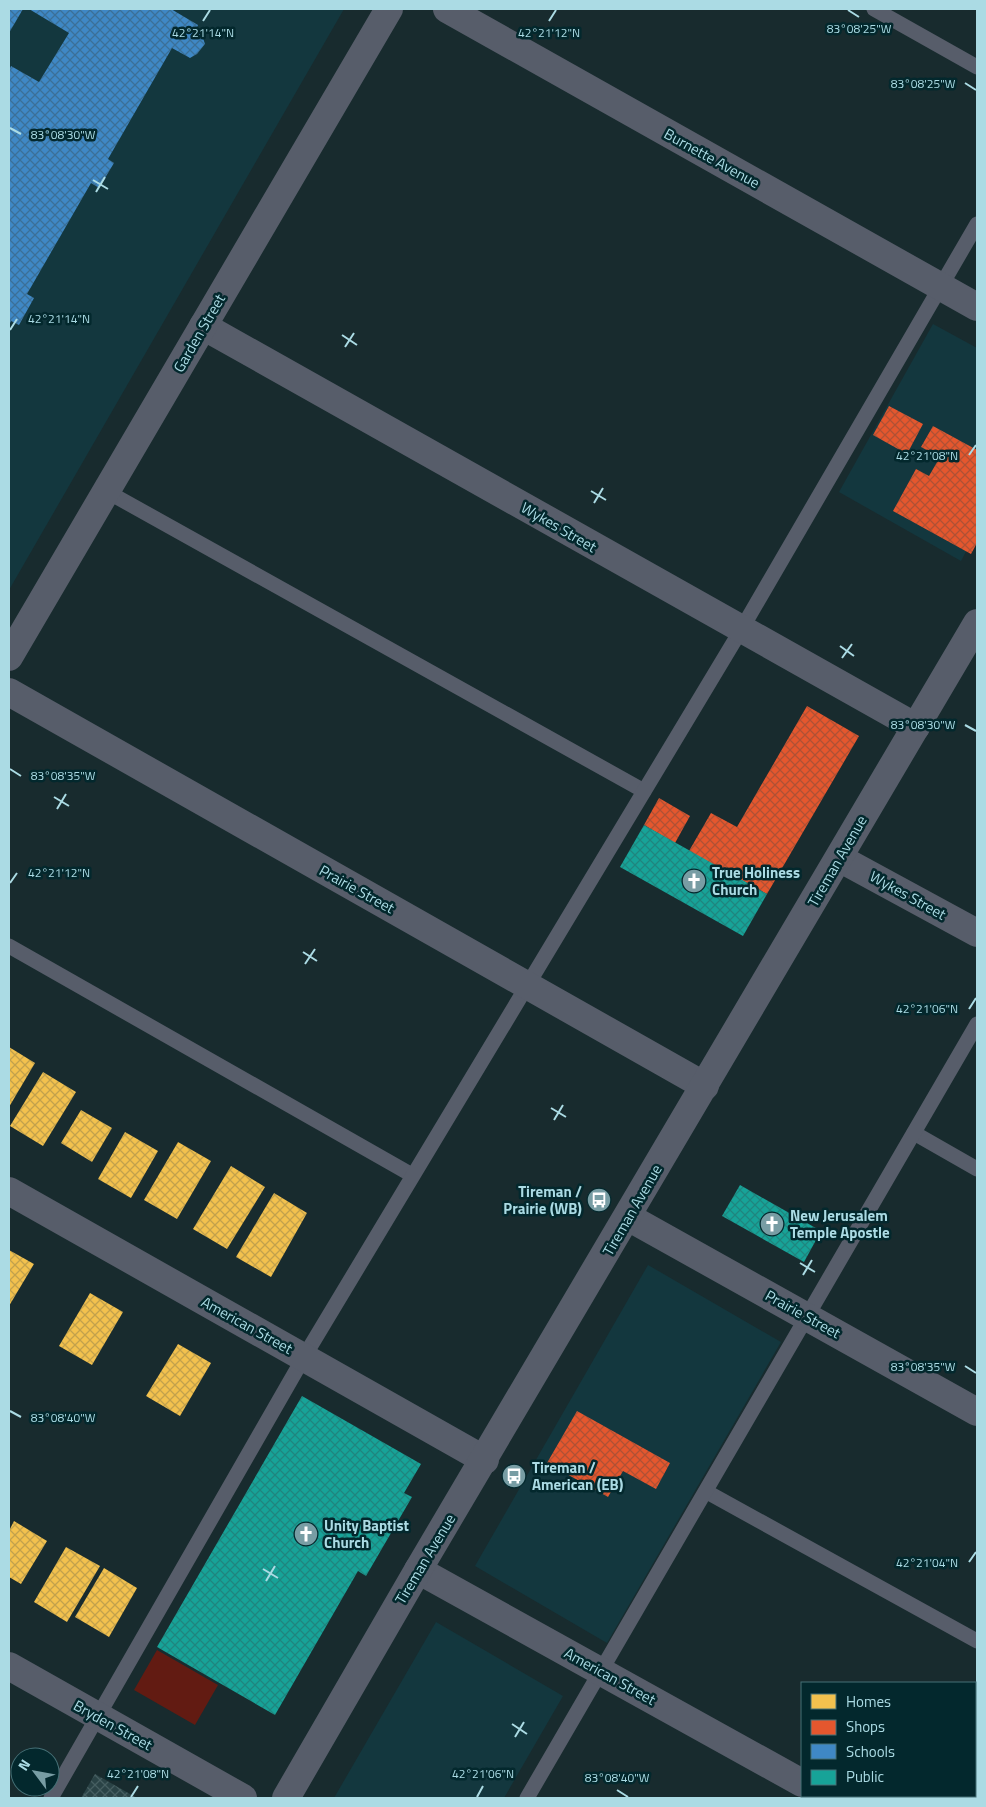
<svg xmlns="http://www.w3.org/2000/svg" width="986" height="1807" viewBox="0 0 986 1807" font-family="'Titillium Web',sans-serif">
  <defs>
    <pattern id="homes-cross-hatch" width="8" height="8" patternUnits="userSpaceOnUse" patternTransform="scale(1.25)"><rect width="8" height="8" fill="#f2c14e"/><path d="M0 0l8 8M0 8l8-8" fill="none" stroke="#c2a14c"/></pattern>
    <pattern id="shops-cross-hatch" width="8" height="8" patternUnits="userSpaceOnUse" patternTransform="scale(1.25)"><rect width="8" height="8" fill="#e4572e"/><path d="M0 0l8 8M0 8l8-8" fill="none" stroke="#af5135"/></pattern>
    <pattern id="schools-cross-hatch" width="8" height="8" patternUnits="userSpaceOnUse" patternTransform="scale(1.25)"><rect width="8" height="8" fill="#3f88c5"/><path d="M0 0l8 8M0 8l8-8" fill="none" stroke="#3b7098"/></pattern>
    <pattern id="public-cross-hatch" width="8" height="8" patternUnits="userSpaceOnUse" patternTransform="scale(1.25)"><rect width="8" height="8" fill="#17a398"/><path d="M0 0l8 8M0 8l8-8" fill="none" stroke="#1f867f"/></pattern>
    <pattern id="building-cross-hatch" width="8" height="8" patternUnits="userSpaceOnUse" patternTransform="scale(1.25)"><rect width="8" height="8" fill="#2a4346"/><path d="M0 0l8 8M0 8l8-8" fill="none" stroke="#465e61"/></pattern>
  </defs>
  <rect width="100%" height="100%" fill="#182b2e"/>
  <!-- built -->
  <g fill="#13373e">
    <path d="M 9,9 L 344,9 L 9,590 Z"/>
    <path d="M 933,324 L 977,348 L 977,531 L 961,561 L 839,492 Z"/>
    <path d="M 648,1265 L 781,1342 L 607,1643 L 475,1566 Z"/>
    <path d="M 436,1622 L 563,1696 L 504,1798 L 334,1798 Z"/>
  </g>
  <!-- park -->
  <path fill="#621b12" d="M 157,1650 L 218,1685 L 195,1725 L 134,1690 Z"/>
  <!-- homes -->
  <g fill="url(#homes-cross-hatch)">
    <path d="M 9,1047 L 35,1063 L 9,1107 Z"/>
    <path d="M 43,1072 L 76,1092 L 43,1146 L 10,1126 Z"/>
    <path d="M 81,1110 L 112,1128 L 92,1162 L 61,1143 Z"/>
    <path d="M 125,1132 L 158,1151 L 131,1198 L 98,1179 Z"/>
    <path d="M 178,1142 L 211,1161 L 177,1219 L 144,1200 Z"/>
    <path d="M 231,1166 L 265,1187 L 227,1249 L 193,1229 Z"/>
    <path d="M 274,1193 L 307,1213 L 271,1277 L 236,1257 Z"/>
    <path d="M 9,1250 L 34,1264 L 9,1306 Z"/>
    <path d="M 90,1293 L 123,1312 L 92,1365 L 59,1346 Z"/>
    <path d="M 178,1344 L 211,1363 L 180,1416 L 146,1396 Z"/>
    <path d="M 14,1521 L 47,1541 L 21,1584 L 9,1577 L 9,1531 Z"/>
    <path d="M 66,1547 L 100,1566 L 67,1622 L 34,1602 Z"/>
    <path d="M 104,1568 L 137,1588 L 109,1637 L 75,1617 Z"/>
  </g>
  <!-- shops -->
  <g fill="url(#shops-cross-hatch)">
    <path d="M 889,406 L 923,424 L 907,454 L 873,435 Z"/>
    <path d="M 933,426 L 977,450 L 977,543 L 971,554 L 893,511 L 916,469 L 929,476 L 940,457 L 921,447 Z"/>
    <path d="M 807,706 L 859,736 L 767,894 L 689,851 L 711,813 L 737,827 Z"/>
    <path d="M 659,798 L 690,816 L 675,843 L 644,825 Z"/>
    <path d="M 577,1411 L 670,1463 L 656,1489 L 623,1471 L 608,1497 L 547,1463 Z"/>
  </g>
  <!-- schools -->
  <g fill="url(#schools-cross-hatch)">
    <path d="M 9,9 L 23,9 L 9,33 Z"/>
    <path d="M 29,9 L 171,9 L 198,25 L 195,32 L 202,35 L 205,44 L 197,54 L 190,58 L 172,48 L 108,159 L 114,163 L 99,188 L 91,183 L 27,294 L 34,298 L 19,325 L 11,321 L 9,325 L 9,71 L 11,66 L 39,82 L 69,33 Z"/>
  </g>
  <!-- public -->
  <g fill="url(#public-cross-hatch)">
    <path d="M 644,825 L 767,894 L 743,936 L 620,867 Z"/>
    <path d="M 740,1185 L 821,1231 L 804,1262 L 722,1216 Z"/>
    <path d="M 302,1396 L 421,1464 L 404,1493 L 412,1497 L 366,1576 L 358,1571 L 275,1715 L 157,1647 Z"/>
  </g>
  <!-- building -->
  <path fill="url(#building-cross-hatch)" d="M 95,1774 L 137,1798 L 81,1798 Z"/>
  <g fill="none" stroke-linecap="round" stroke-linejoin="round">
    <!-- service -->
    <g stroke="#575d6a" stroke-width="15">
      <path d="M 874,9 L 977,67"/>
      <path d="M 106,491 L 644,791"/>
      <path d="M 9,946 L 412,1175"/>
      <path d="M 914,1133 L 977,1169"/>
      <path d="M 707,1492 L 977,1641"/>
      <path d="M 51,1798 L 304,1357 L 741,630 L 977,224"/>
      <path d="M 527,1798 L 977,1024"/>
    </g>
    <!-- minor -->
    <g stroke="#575d6a" stroke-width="28">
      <path d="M 447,9 L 977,307"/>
      <path d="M 203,326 L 916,727"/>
      <path d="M 9,657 L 389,9"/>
      <path d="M 9,692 L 705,1086"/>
      <path d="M 839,858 L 977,933"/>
      <path d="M 9,1191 L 485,1460"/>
      <path d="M 628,1217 L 977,1412"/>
      <path d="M 418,1570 L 802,1783"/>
      <path d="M 9,1666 L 243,1798"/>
      <path d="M 825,1796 L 829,1798"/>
    </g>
    <!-- tertiary -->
    <path stroke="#575d6a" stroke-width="28" d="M 286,1798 L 418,1570 L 977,623"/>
  </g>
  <!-- ticks -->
  <path fill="none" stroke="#abdbe4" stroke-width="2" d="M 848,10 L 859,17M 203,21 L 210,10M 549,21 L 556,10M 965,83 L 976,90M 10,128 L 21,134M 93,180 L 108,189M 96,192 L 105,177M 10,330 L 17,319M 342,335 L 357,345M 345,347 L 354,333M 969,455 L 976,445M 591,491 L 606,500M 594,503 L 603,488M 840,646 L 854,656M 842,658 L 852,644M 965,725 L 976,731M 10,769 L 21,776M 54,797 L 69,806M 57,809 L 66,794M 10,883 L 17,873M 303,952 L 317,961M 305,964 L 315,949M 969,1009 L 976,998M 551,1108 L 566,1117M 554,1120 L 563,1105M 800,1263 L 815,1272M 803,1275 L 812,1260M 965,1366 L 976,1373M 10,1411 L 21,1417M 969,1562 L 976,1552M 263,1569 L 278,1578M 266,1581 L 275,1566M 512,1724 L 527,1734M 515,1737 L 524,1722M 617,1790 L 628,1797M 131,1797 L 138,1786M 477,1797 L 483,1786"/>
  <!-- icons -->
  <defs>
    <g id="church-disc" transform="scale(1.25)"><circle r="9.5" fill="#789da4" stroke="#03282d"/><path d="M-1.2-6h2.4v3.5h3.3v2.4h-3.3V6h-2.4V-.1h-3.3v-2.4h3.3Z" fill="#fff"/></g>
    <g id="bus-disc" transform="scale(1.25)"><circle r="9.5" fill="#789da4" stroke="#03282d"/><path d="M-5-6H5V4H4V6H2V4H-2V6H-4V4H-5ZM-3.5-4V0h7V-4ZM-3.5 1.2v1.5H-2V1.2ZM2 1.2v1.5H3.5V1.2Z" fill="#fff"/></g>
  </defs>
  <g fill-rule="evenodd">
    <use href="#church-disc" x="694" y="881"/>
    <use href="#bus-disc" x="599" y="1200"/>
    <use href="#church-disc" x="772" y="1224"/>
    <use href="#bus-disc" x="514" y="1476"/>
    <use href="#church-disc" x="306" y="1534"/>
  </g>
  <g text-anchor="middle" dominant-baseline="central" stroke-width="5" stroke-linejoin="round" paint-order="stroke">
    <!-- street labels -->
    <g font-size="15" fill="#abdbe4" stroke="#03282d">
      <text transform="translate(712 158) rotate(29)">Burnette Avenue</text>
      <text transform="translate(199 333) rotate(-60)">Garden Street</text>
      <text transform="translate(559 527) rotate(30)">Wykes Street</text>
      <text transform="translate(837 861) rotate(-60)">Tireman Avenue</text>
      <text transform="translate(357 889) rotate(29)">Prairie Street</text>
      <text transform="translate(908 895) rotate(29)">Wykes Street</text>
      <text transform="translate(632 1210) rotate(-60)">Tireman Avenue</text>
      <text transform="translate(803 1314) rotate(29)">Prairie Street</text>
      <text transform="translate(247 1325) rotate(29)">American Street</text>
      <text transform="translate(425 1559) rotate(-59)">Tireman Avenue</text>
      <text transform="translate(610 1676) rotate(29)">American Street</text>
      <text transform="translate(113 1725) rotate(29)">Bryden Street</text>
    </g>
    <!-- poi labels -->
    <g font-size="15" font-weight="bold" fill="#abdbe4" stroke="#03282d" text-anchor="start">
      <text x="712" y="872">True Holiness<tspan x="712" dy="17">Church</tspan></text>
      <text x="582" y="1191" text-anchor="end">Tireman /<tspan x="582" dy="17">Prairie (WB)</tspan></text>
      <text x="790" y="1215">New Jerusalem<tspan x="790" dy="17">Temple Apostle</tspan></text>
      <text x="532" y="1467">Tireman /<tspan x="532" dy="17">American (EB)</tspan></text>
      <text x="324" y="1525">Unity Baptist<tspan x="324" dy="17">Church</tspan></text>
    </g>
  </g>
  <g font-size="12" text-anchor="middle" fill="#abdbe4" stroke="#03282d" stroke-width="5" stroke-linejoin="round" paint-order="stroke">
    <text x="859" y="33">83°08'25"W</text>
    <text x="203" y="37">42°21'14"N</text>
    <text x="549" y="37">42°21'12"N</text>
    <text x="923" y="88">83°08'25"W</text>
    <text x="63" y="139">83°08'30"W</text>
    <text x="59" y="323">42°21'14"N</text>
    <text x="927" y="460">42°21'08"N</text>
    <text x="923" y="729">83°08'30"W</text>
    <text x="63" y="780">83°08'35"W</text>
    <text x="59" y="877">42°21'12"N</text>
    <text x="927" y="1013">42°21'06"N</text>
    <text x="923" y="1371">83°08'35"W</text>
    <text x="63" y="1422">83°08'40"W</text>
    <text x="927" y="1567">42°21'04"N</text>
    <text x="138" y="1778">42°21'08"N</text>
    <text x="483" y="1778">42°21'06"N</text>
    <text x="617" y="1782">83°08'40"W</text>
  </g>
  <!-- border -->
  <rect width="986" height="1807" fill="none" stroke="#abdbe4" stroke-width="20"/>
  <!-- legend -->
  <rect x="801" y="1682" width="175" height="115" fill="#03282d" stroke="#467076"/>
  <rect x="811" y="1694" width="25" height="15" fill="#f2c14e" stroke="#467076"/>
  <text x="846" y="1707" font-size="15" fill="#abdbe4">Homes</text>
  <rect x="811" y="1720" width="25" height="15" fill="#e4572e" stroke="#467076"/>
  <text x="846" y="1732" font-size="15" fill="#abdbe4">Shops</text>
  <rect x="811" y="1744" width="25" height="15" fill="#3f88c5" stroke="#467076"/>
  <text x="846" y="1757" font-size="15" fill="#abdbe4">Schools</text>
  <rect x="811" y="1770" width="25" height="15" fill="#17a398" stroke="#467076"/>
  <text x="846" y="1782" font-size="15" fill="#abdbe4">Public</text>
  <!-- north arrow -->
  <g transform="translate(35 1772) rotate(302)"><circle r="24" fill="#03282d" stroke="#467076"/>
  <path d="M0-4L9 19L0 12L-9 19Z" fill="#789da4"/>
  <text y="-8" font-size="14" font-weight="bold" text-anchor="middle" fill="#abdbe4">N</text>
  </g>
</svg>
